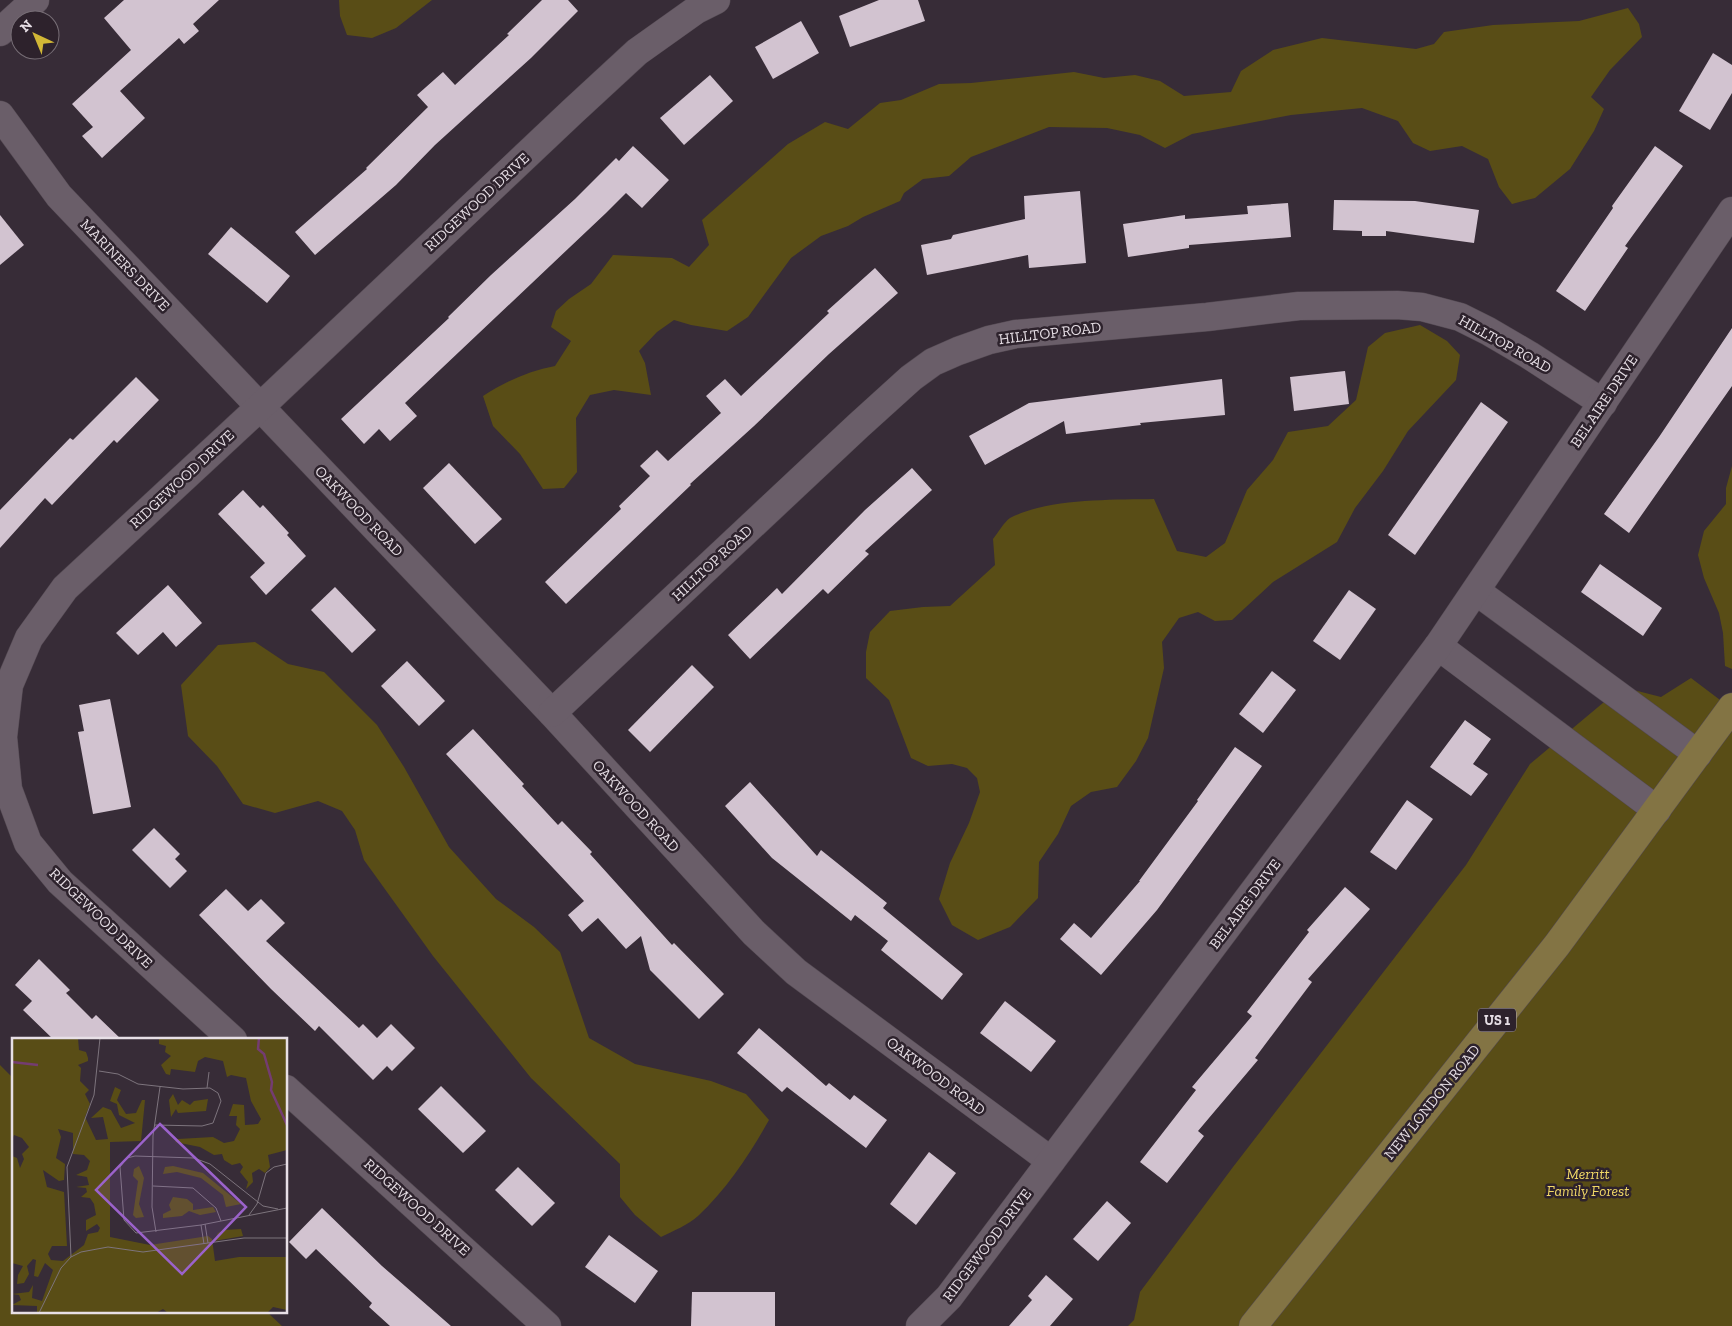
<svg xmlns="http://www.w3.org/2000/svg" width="1732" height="1326" viewBox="0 0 1732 1326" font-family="'Zilla Slab',serif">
  <rect width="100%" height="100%" fill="#372c37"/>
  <!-- green -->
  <g fill="#594d16">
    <path d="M 339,0 L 432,0 L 396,28 L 372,38 L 347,35 L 340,16 Z"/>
    <path d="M 1628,8 L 1639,24 L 1642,37 L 1610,70 L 1591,97 L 1604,109 L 1594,131 L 1570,169 L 1535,198 L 1512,204 L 1499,187 L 1488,159 L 1462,146 L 1430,151 L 1413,143 L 1398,121 L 1362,108 L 1291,115 L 1192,134 L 1165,148 L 1140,135 L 1107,128 L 1049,127 L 971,157 L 949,176 L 923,179 L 904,193 L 900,201 L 863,217 L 848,226 L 821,236 L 791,258 L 748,317 L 727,331 L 691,325 L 674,320 L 657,332 L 639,351 L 645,363 L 651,395 L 614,390 L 590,395 L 576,418 L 577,472 L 564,488 L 543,489 L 520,454 L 493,426 L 483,396 C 506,381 529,371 555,366 L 571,341 L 551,327 L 556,311 L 569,299 L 591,284 L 613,255 L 672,258 L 689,267 L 709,245 L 702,220 L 788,144 L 825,122 L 848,129 L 880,103 L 901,100 L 939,84 L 971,83 L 1074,72 L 1104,78 L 1135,75 L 1160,81 L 1184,96 L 1231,92 L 1241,71 L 1273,50 L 1322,38 L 1416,49 L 1434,44 L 1444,32 L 1493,25 L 1579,21 Z"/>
    <path d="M 1420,325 L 1447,341 L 1460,355 L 1456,380 L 1408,431 L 1383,471 L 1355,508 L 1337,542 L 1273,582 L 1232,620 L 1215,621 L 1198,612 L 1179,618 L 1162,642 L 1164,668 L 1148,738 L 1136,761 L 1117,787 L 1091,792 L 1071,806 L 1058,834 L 1039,862 L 1038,898 L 1010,927 L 978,940 L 952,925 L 939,899 L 950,863 L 969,823 L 980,792 L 977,778 L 967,768 L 952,764 L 928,766 L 911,758 L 889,700 L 866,678 L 866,652 L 870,632 L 890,611 L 923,607 L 950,606 L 995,565 L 993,539 C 998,533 1004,522 1010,518 C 1049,498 1111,500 1154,499 L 1177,551 L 1206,557 L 1225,543 L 1247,490 L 1273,460 L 1288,432 L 1328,426 L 1356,400 L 1368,347 L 1385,333 Z"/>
    <path d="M 1732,466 L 1732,669 L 1725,666 L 1723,633 L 1719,613 L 1704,578 L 1698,555 L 1704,531 L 1726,504 L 1726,488 Z"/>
    <path d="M 255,642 L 288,664 L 324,672 L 377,725 L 404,767 L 449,847 L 496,899 L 534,927 L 560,952 L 589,1038 L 635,1064 L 711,1081 L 746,1094 L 769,1120 C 750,1154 727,1189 698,1216 C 688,1225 673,1231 661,1237 L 635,1215 L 620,1197 L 620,1164 L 531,1078 L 433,956 L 364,860 L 355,830 L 342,811 L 318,801 L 275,813 L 243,804 L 217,766 L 188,736 L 181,685 L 218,645 Z"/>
    <path d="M 1691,678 L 1732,709 L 1732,1326 L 1128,1326 L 1134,1320 L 1140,1292 L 1233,1167 L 1466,865 L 1530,764 L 1622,687 L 1661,697 Z"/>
    <path d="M 0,1065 L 14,1079 L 14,1312 L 267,1312 L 282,1326 L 0,1326 Z"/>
  </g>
  <!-- building -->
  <g fill="#d2c3d0">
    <path d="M 124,0 L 219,0 L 193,24 L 199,31 L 184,44 L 179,38 L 120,91 L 145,118 L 102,158 L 82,136 L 93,127 L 72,104 L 131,50 L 104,18 Z"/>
    <path d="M 542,0 L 568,0 L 578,11 L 531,58 L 435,145 L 396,185 L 315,255 L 295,232 L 367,169 L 366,168 L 428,107 L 417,95 L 443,72 L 455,85 L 509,35 L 507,34 Z"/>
    <path d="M 879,0 L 918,0 L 925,21 L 850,47 L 839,16 Z"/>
    <path d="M 801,21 L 819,53 L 773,79 L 755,47 Z"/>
    <path d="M 1713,53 L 1732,65 L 1732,93 L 1710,130 L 1679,111 Z"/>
    <path d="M 710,75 L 733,101 L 684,145 L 660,118 Z"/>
    <path d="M 633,146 L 669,180 L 642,208 L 626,193 L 606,213 L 405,403 L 417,416 L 390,441 L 379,429 L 364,444 L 341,419 L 449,318 L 448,317 L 491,275 L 575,199 L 616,158 L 619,161 Z"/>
    <path d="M 1655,146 L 1683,166 L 1625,246 L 1628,248 L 1585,311 L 1556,291 L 1613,208 L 1612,206 Z"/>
    <path d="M 1080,191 L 1086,263 L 1029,268 L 1028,255 L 927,275 L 921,245 L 951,239 L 953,235 L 1025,219 L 1024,196 Z"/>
    <path d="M 1334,200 L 1415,201 L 1479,210 L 1474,243 L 1386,231 L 1386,236 L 1362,236 L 1362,231 L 1333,230 Z"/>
    <path d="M 1288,203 L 1291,237 L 1189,245 L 1189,248 L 1128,257 L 1123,224 L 1185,215 L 1185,219 L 1248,214 L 1247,206 Z"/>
    <path d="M 0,215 L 24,245 L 0,265 Z"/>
    <path d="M 231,227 L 290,276 L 267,303 L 208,254 Z"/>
    <path d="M 875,268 L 898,293 L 829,354 L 754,426 L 690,484 L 691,485 L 566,604 L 545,582 L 621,509 L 619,506 L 650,476 L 640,466 L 657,450 L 668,461 L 721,413 L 706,396 L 725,379 L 741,396 L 829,313 L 827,311 Z"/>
    <path d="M 1732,328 L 1732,386 L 1629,533 L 1604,514 L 1659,437 Z"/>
    <path d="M 1345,371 L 1349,404 L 1294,411 L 1290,377 Z"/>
    <path d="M 136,377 L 159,400 L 117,443 L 114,440 L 52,505 L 45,498 L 0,548 L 0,510 L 70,438 L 73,440 Z"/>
    <path d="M 1222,379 L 1225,415 L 1140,423 L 1141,425 L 1066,434 L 1064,421 L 985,465 L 969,436 L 1029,403 Z"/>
    <path d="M 1481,402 L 1508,422 L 1415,555 L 1388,535 Z"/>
    <path d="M 449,463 L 502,519 L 475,544 L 423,488 Z"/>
    <path d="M 912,468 L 932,490 L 865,551 L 869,554 L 828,594 L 823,589 L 750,659 L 728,635 L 777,588 L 782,594 L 865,510 Z"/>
    <path d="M 243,490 L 260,508 L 263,505 L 289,533 L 287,535 L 306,556 L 266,595 L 250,577 L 265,563 L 218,514 Z"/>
    <path d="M 1600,564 L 1662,608 L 1643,636 L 1581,592 Z"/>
    <path d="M 168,585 L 202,623 L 176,647 L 163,632 L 138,655 L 116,633 Z"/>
    <path d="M 335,587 L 376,630 L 352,653 L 311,610 Z"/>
    <path d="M 1349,590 L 1376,609 L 1340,660 L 1313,641 Z"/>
    <path d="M 407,661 L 445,701 L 419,726 L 381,686 Z"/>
    <path d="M 692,665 L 714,687 L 650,752 L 628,730 Z"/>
    <path d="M 1272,671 L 1296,690 L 1263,733 L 1239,714 Z"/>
    <path d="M 110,699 L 131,807 L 93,814 L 78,732 L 84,731 L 79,705 Z"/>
    <path d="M 1465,720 L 1491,739 L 1473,764 L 1488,774 L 1471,796 L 1430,767 Z"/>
    <path d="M 473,729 L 524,784 L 522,786 L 558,825 L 562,821 L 592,852 L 590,854 L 672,945 L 674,943 L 724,994 L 699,1019 L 650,970 L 641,936 L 626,949 L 598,918 L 582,932 L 568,915 L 584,901 L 446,754 Z"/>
    <path d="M 1235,747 L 1262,766 L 1157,910 L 1101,975 L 1060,939 L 1074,923 L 1091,938 L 1140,881 L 1139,881 L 1198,801 L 1197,800 Z"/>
    <path d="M 750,782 L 817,856 L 821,850 L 887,903 L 883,908 L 963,974 L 942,1000 L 881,950 L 888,941 L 855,915 L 851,921 L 772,858 L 725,806 Z"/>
    <path d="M 1407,800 L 1433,819 L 1396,870 L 1370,852 Z"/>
    <path d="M 154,828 L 180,854 L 175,859 L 187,871 L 170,888 L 132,850 Z"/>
    <path d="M 1345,887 L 1370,909 L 1308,979 L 1312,982 L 1255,1058 L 1258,1060 L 1198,1131 L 1204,1136 L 1167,1183 L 1140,1162 L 1196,1090 L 1192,1087 L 1252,1016 L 1247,1012 L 1309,932 L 1307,930 Z"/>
    <path d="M 226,889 L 248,911 L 261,899 L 285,923 L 266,941 L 359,1028 L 363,1024 L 377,1038 L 391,1024 L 415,1048 L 392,1071 L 387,1066 L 373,1080 L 319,1026 L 315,1031 L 271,989 L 199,915 Z"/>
    <path d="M 39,959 L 70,990 L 66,993 L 92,1019 L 96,1015 L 122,1040 L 54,1040 L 23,1010 L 32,1001 L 15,985 Z"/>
    <path d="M 1005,1001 L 1056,1041 L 1031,1072 L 980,1033 Z"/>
    <path d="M 759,1028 L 826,1086 L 829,1083 L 850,1100 L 854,1095 L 887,1120 L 866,1148 L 787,1087 L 782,1092 L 737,1053 Z"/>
    <path d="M 441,1086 L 486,1131 L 463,1153 L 418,1109 Z"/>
    <path d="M 929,1152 L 956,1173 L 916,1225 L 890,1204 Z"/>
    <path d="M 518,1167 L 555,1203 L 532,1226 L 495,1190 Z"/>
    <path d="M 1107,1201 L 1131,1223 L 1098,1261 L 1073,1239 Z"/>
    <path d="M 322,1208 L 382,1266 L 451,1326 L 390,1326 L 369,1307 L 372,1303 L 316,1249 L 306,1259 L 289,1242 Z"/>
    <path d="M 609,1235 L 658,1271 L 635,1303 L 585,1267 Z"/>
    <path d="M 1046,1275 L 1073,1299 L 1050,1326 L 1009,1326 L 1032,1300 L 1028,1296 Z"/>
    <path d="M 692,1292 L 775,1292 L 775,1326 L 691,1326 Z"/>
  </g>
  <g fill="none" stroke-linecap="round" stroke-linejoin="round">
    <!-- minor casing -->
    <g stroke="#534952" stroke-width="29">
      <g id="minor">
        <path d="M 0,32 L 35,0"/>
        <path d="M 0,115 L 59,196 L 552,713 L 754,933 L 796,972 L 1051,1161"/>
        <path d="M 1476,591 L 1698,754"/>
        <path d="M 1438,646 L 1657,810"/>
        <path d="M 552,713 L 858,426 L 911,378 L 933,362 L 958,351 L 989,340 L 1016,334 L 1207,317 L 1299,306 L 1397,305 L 1422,307 L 1460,317 L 1488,331 L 1529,355 L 1603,403"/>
        <path d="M 233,1040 L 60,882 L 28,843 L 8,789 L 3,737 L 9,685 L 29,638 L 65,588 L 260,407 L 572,112 L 637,52 L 696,10 L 716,0"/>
        <path d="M 286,1089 L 547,1326"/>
        <path d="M 920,1326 L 949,1297 L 1438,646 L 1732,211"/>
      </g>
    </g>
    <!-- major casing -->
    <g stroke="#534952" stroke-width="29">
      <path id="major" d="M 1253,1326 L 1557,945 L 1732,707"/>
    </g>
    <!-- minor -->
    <use href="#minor" stroke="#6a5e69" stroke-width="28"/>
    <!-- major -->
    <use href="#major" stroke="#837444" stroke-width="28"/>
  </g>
  <g text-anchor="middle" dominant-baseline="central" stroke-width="5" stroke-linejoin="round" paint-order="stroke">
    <!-- shield labels -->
    <rect fill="#2d222c" stroke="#afa6ae" stroke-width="1" x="1478" y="1008.5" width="38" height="23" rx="4"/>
    <g font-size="14" font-weight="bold" fill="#e7dfe6">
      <text x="1497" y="1020">US 1</text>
    </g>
    <!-- street labels -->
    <g font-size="15" fill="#e7dfe6" stroke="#2d222c">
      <text transform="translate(477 202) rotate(-43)">RIDGEWOOD DRIVE</text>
      <text transform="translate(125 265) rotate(46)">MARINERS DRIVE</text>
      <text transform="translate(1050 333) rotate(-7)">HILLTOP ROAD</text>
      <text transform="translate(1505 344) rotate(29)">HILLTOP ROAD</text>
      <text transform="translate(1604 401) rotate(-56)">BEL AIRE DRIVE</text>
      <text transform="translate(182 479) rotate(-43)">RIDGEWOOD DRIVE</text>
      <text transform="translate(359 511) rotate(46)">OAKWOOD ROAD</text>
      <text transform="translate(712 563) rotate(-43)">HILLTOP ROAD</text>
      <text transform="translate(636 806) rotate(47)">OAKWOOD ROAD</text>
      <text transform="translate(1245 904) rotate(-53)">BEL AIRE DRIVE</text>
      <text transform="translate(101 918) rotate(44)">RIDGEWOOD DRIVE</text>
      <text transform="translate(936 1076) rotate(37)">OAKWOOD ROAD</text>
      <text transform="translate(1432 1102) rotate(-51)">NEW LONDON ROAD</text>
      <text transform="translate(417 1207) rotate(42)">RIDGEWOOD DRIVE</text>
      <text transform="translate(987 1245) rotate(-53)">RIDGEWOOD DRIVE</text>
    </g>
    <!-- park labels -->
    <g font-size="15" font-style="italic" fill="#f1d866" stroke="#2d222c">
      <text x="1588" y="1174">Merritt<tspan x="1588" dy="17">Family Forest</tspan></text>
    </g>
  </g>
  <!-- overview -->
  <g transform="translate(12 1038)">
    <rect width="275" height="275" fill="#372c37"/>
    <path d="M 0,0 L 66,0 L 67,12 L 74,14 L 76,20 L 76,23 L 66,27 L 69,30 L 68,43 L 77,52 L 73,56 L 78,66 L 73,79 L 84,102 L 96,101 L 91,79 L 79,80 L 91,69 L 99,72 L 109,90 L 123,85 L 107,77 L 105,66 L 98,63 L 103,49 L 109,52 L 105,62 L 114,76 L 124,75 L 130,62 L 133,62 L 129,103 L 98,104 L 98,199 L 138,207 L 196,198 L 200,201 L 203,223 L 227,219 L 275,219 L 275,272 L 261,269 L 255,275 L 156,275 L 151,271 L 144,275 L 25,275 L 25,268 L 0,267 L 9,262 L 7,257 L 0,256 L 17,254 L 21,247 L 20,260 L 30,263 L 41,232 L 33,225 L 26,239 L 22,238 L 24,222 L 21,221 L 15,228 L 17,236 L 12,245 L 5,246 L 6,237 L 11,228 L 0,225 L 0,118 L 5,120 L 8,130 L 12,121 L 10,116 L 17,109 L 10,100 L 2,97 L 0,101 ZM 46,91 L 61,95 L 61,116 L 72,117 L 78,123 L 75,132 L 64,137 L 75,139 L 77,147 L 64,149 L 74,150 L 75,154 L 69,159 L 78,160 L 82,166 L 84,177 L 74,182 L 74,193 L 85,186 L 88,190 L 86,194 L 76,196 L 72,207 L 51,223 L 39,222 L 36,216 L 40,208 L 55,208 L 52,154 L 35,149 L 31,132 L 47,143 L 52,142 L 53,126 L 44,120 L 49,99 ZM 275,0 L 275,112 L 256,117 L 258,129 L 253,135 L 247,131 L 240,135 L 241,144 L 234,151 L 236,144 L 228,134 L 231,129 L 228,125 L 220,127 L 212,122 L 210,116 L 202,117 L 188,109 L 163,104 L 166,101 L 201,99 L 212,105 L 222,103 L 228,91 L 224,87 L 225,78 L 217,78 L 221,66 L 232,67 L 233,87 L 246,86 L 249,81 L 239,63 L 234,40 L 219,37 L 215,39 L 211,23 L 193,19 L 186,23 L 183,34 L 159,31 L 158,37 L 154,36 L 149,27 L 159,18 L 153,14 L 154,8 L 147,6 L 147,1 ZM 161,56 L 166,67 L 170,62 L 178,67 L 182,63 L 196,61 L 194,73 L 166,75 L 164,71 L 159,79 L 157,62 ZM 127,128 L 132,140 L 127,166 L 132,179 L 124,180 L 121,177 L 126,143 L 121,138 L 122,131 ZM 161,128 L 191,135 L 229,166 L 214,169 L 211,157 L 189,140 L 165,134 L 151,136 L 153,129 ZM 161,159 L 175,161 L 181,166 L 181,172 L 201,169 L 204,174 L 188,177 L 177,173 L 170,178 L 151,180 L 151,176 L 159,172 L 157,167 ZM 212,192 L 229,191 L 231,198 L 202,203 L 206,195 Z" fill="#594d16" fill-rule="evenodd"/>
    <path fill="none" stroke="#743c71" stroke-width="2.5" d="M 247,0 L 246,11 L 252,16 L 260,44 L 259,52 L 275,87M 0,24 L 26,27"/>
    <path fill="none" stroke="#7d747d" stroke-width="1" d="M 87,33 L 106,36 L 126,46 L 171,51 L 198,50 L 206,55 L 209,63 L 201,85 L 190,88 L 143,87M 195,50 L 197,34M 141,148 L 181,150 L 204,170 L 209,183M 266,171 L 251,168 L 198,126 L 182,120 L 123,118 L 115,120 L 108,129 L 112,182 L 124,195 L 189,187 L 275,170M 237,177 L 245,166 L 254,135 L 262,129 L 275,126M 193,186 L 196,205M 189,187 L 192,206M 144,194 L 140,169 L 141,98 L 148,49M 59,219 L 55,129 L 82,57 L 88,0M 27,275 L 49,230 L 59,219 L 69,214 L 96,209 L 131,214 L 232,200 L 275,200"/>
    <path fill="#9b62cb" fill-opacity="0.15" stroke="#9b62cb" stroke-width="2.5" d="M 148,86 L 234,169 L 170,236 L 84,152 Z"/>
    <rect width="275" height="275" fill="none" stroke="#e7dfe6" stroke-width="2.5"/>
  </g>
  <!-- north arrow -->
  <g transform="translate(35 35) rotate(316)"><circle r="24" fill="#2d222c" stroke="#776e76"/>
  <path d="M0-4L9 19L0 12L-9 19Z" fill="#d1b736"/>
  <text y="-8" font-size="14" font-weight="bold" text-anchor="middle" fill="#e7dfe6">N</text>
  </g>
</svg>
